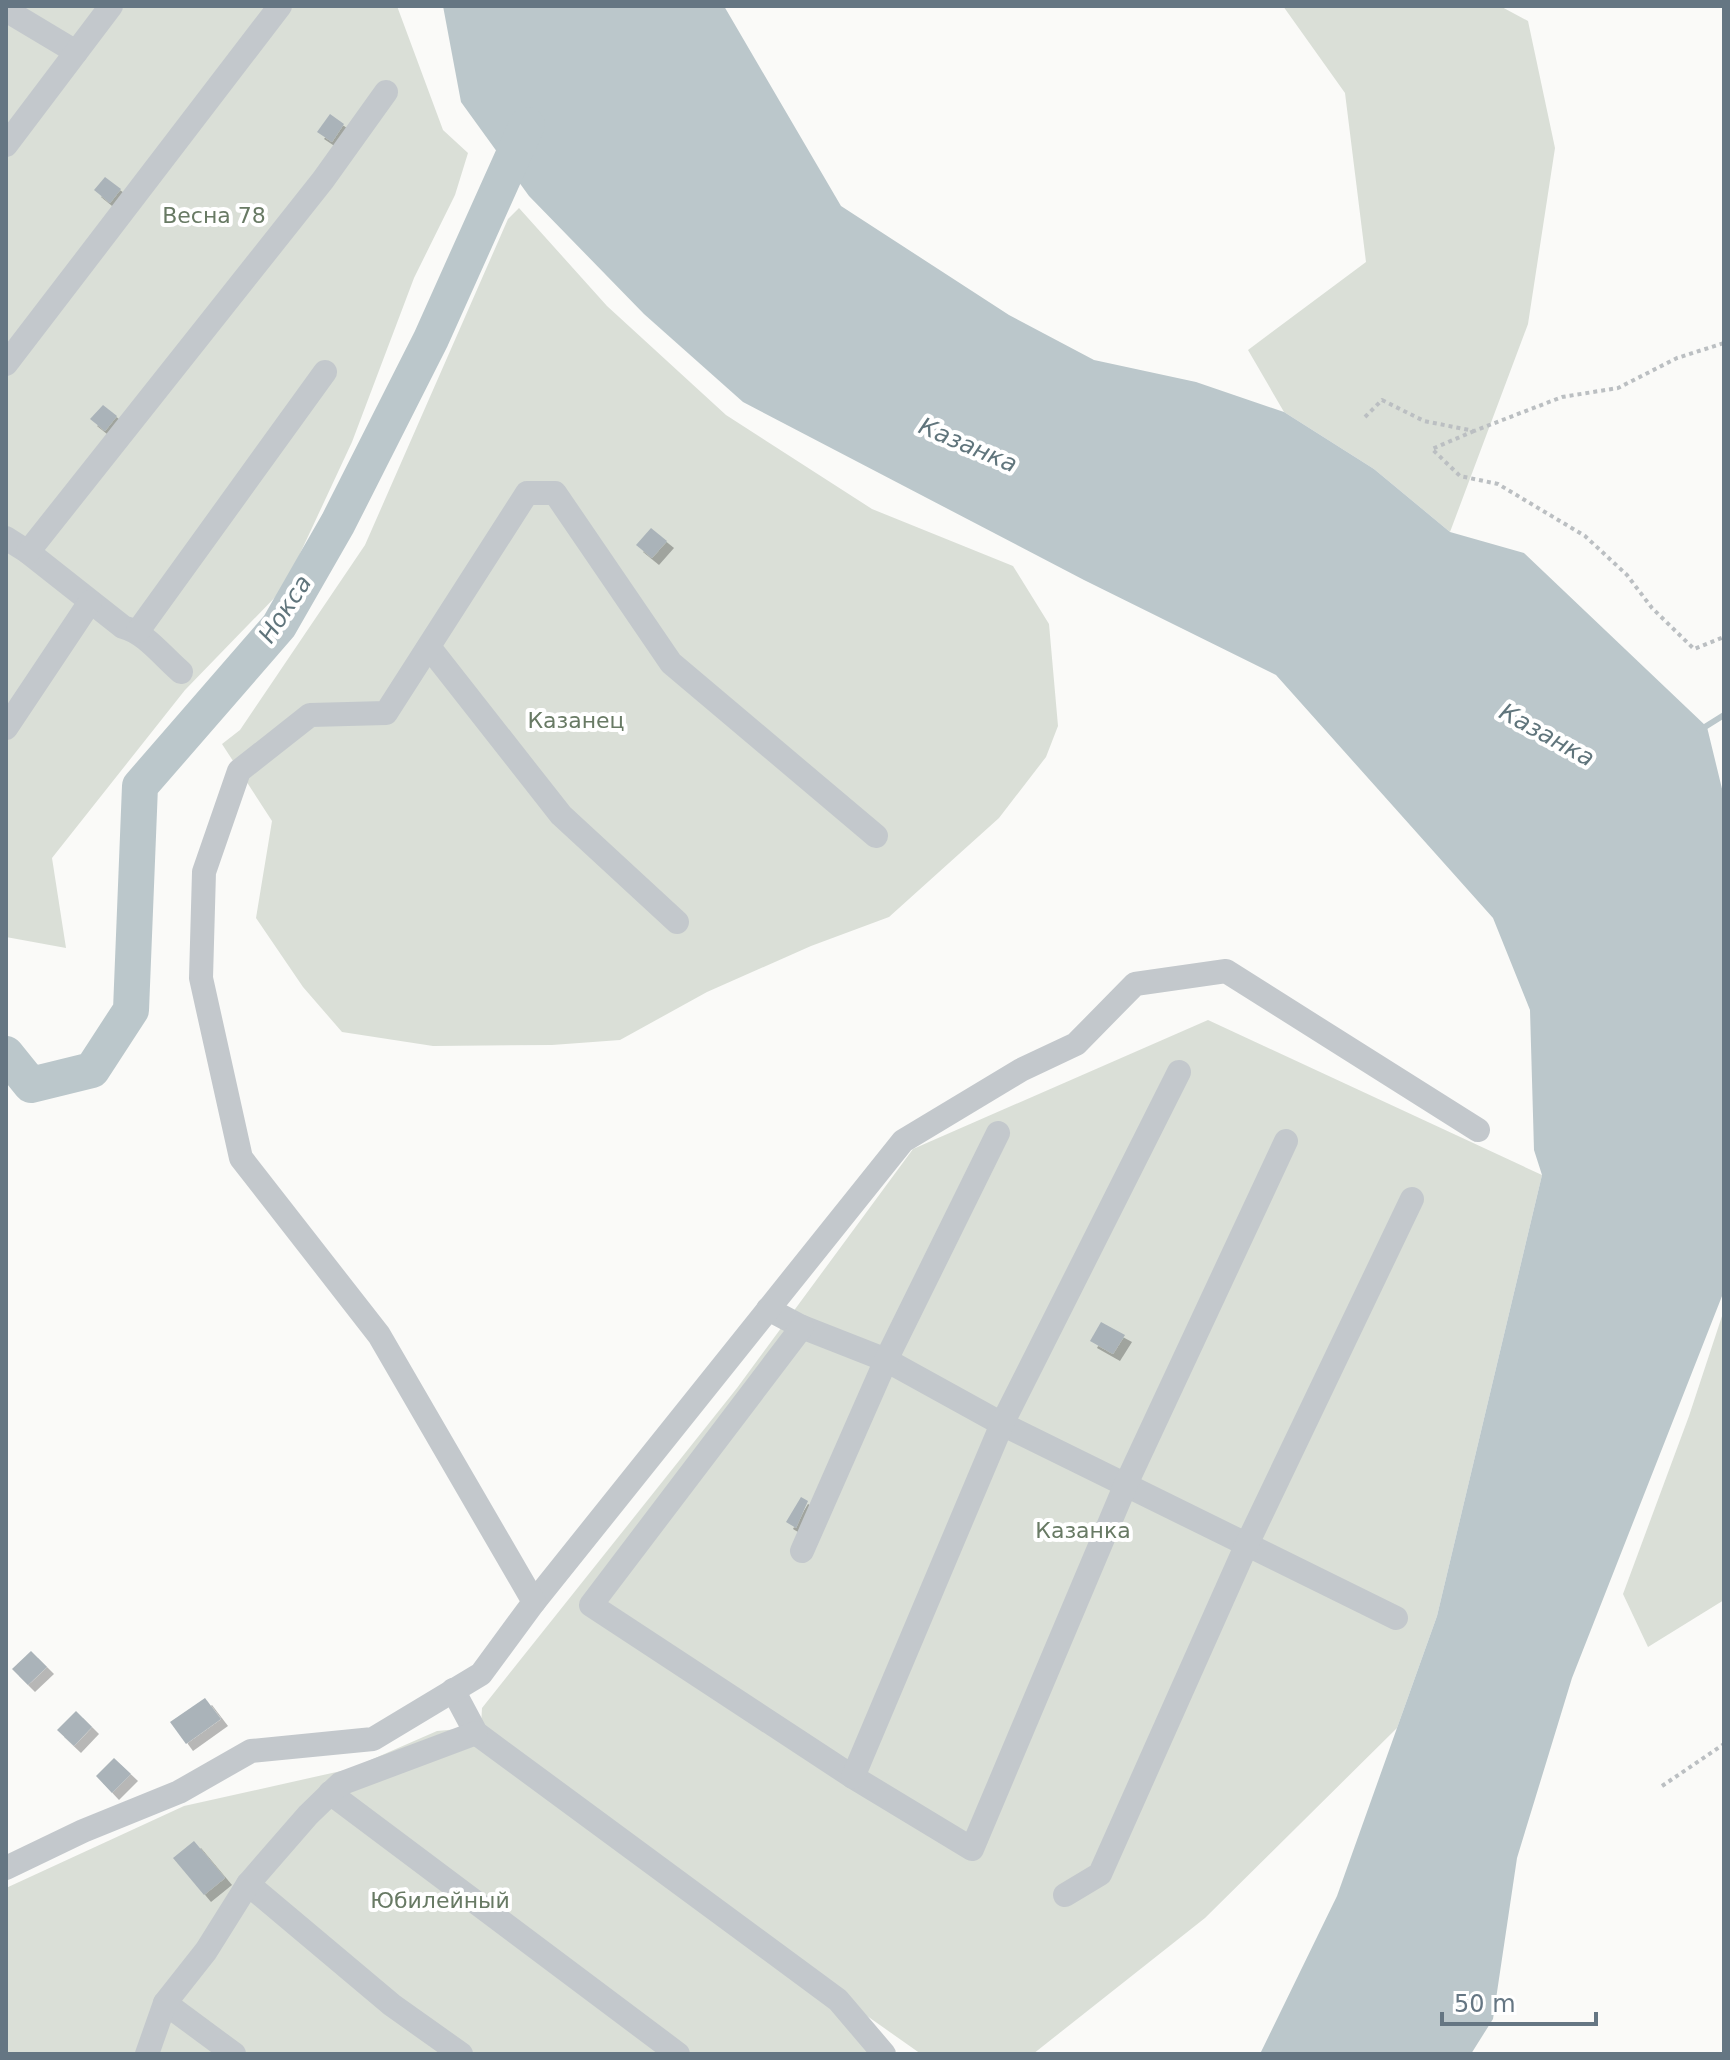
<svg xmlns="http://www.w3.org/2000/svg" width="1730" height="2060" viewBox="0 0 1730 2060" font-family="'DejaVu Sans',sans-serif">
  <defs>
    <filter id="shadow"><feDropShadow dx="7" dy="7" stdDeviation="0" flood-color="#0004"/></filter>
  </defs>
  <rect width="100%" height="100%" fill="#fafaf8"/>
  <!-- green -->
  <g fill="#dadfd7">
    <path d="M 6,6 L 397,6 L 443,130 L 468,153 L 455,195 L 414,278 L 352,442 L 284,588 L 185,690 L 52,858 L 66,948 L 6,937 Z"/>
    <path d="M 1283,6 L 1500,6 L 1528,21 L 1555,148 L 1528,324 L 1450,532 L 1374,469 L 1284,412 L 1248,350 L 1366,262 L 1345,93 Z"/>
    <path d="M 519,208 L 607,306 L 726,415 L 872,509 L 1013,566 L 1049,624 L 1058,726 L 1046,757 L 999,818 L 889,917 L 811,946 L 707,992 L 620,1040 L 552,1045 L 433,1046 L 342,1032 L 303,987 L 256,918 L 272,821 L 222,744 L 240,730 L 365,545 L 508,219 Z"/>
    <path d="M 1208,1020 L 1542,1175 L 1437,1616 L 1397,1728 L 1205,1918 L 1033,2054 L 921,2054 L 826,1987 L 481,1726 L 482,1708 L 737,1388 L 913,1149 Z"/>
    <path d="M 1724,1310 L 1724,1600 L 1648,1647 L 1623,1594 L 1689,1416 Z"/>
    <path d="M 469,1728 L 898,2054 L 6,2054 L 6,1888 L 184,1806 L 350,1769 L 437,1731 Z"/>
  </g>
  <!-- water -->
  <path fill="#bbc7cb" d="M 443,6 L 724,6 L 841,206 L 1009,315 L 1094,360 L 1196,382 L 1284,412 L 1374,469 L 1450,532 L 1524,553 L 1707,727 L 1724,797 L 1724,1291 L 1572,1678 L 1517,1858 L 1493,2019 L 1471,2054 L 1260,2054 L 1337,1896 L 1437,1616 L 1542,1175 L 1534,1150 L 1530,1010 L 1493,918 L 1276,675 L 1084,580 L 743,402 L 644,314 L 529,196 L 461,102 Z"/>
  <g fill="none" stroke-linecap="round" stroke-linejoin="round">
    <!-- stream -->
    <path stroke="#bbc7cb" stroke-width="6" d="M 1700,730 L 1724,715"/>
    <!-- river -->
    <path stroke="#bbc7cb" stroke-width="36" d="M 6,1054 L 31,1085 L 92,1070 L 131,1010 L 140,786 L 279,626 L 338,523 L 431,339 L 527,125"/>
  </g>
  <!-- building -->
  <g fill="#aab3b9" filter="url(#shadow)">
    <path d="M 330,114 L 344,124 L 332,142 L 317,132 Z"/>
    <path d="M 105,177 L 121,189 L 110,203 L 94,190 Z"/>
    <path d="M 103,405 L 117,416 L 105,431 L 90,419 Z"/>
    <path d="M 651,528 L 667,541 L 652,558 L 636,545 Z"/>
    <path d="M 1101,1322 L 1125,1335 L 1113,1354 L 1090,1341 Z"/>
    <path d="M 801,1497 L 808,1501 L 796,1528 L 786,1522 Z"/>
    <path d="M 31,1651 L 47,1667 L 28,1685 L 12,1669 Z"/>
    <path d="M 205,1698 L 221,1719 L 186,1744 L 170,1722 Z"/>
    <path d="M 76,1711 L 92,1727 L 74,1746 L 57,1730 Z"/>
    <path d="M 114,1758 L 131,1774 L 112,1793 L 96,1776 Z"/>
    <path d="M 194,1841 L 225,1878 L 204,1895 L 173,1858 Z"/>
  </g>
  <g fill="none" stroke-linecap="round" stroke-linejoin="round">
    <!-- path -->
    <g stroke="#bbbfc2" stroke-width="4" stroke-dasharray="4 4" stroke-linecap="butt">
      <path d="M 1365,417 L 1382,400 L 1424,421 L 1474,431 L 1562,397 L 1618,388 L 1677,358 L 1724,343"/>
      <path d="M 1474,431 L 1432,449 L 1460,476 L 1498,484 L 1585,536 L 1627,575 L 1652,608 L 1694,649 L 1724,637"/>
      <path d="M 1662,1786 L 1724,1744"/>
    </g>
    <!-- minor -->
    <g stroke="#c3c8cc" stroke-width="24">
      <path d="M 6,10 L 76,52"/>
      <path d="M 6,145 L 111,6"/>
      <path d="M 6,364 L 280,6"/>
      <path d="M 6,538 L 28,552 L 123,627 C 146,633 163,657 181,672"/>
      <path d="M 28,552 L 323,180 L 386,92"/>
      <path d="M 138,631 L 325,372"/>
      <path d="M 429,647 L 561,815 L 677,922"/>
      <path d="M 6,728 L 90,602"/>
      <path d="M 768,1309 L 802,1327 L 886,1360 L 1002,1424 L 1396,1618"/>
      <path d="M 802,1327 L 591,1605 L 853,1777 L 972,1849 L 1126,1484 L 1286,1141"/>
      <path d="M 802,1551 L 886,1360 L 998,1133"/>
      <path d="M 534,1602 L 903,1141 L 1021,1070 L 1076,1044 L 1135,984 L 1226,971 L 1478,1130"/>
      <path d="M 453,1690 L 476,1733 L 838,2000 L 884,2054"/>
      <path d="M 853,1777 L 1002,1424 L 1179,1072"/>
      <path d="M 330,1793 L 678,2054"/>
      <path d="M 6,1868 L 83,1831 L 179,1792 L 251,1751 L 373,1739 L 481,1674 L 534,1602 L 379,1335 L 241,1158 L 201,978 L 204,872 L 239,771 L 310,715 L 386,713 L 527,493 L 555,493 L 671,663 L 876,836"/>
      <path d="M 248,1884 L 392,2005 L 461,2054"/>
      <path d="M 1065,1895 L 1100,1874 L 1247,1544 L 1412,1199"/>
      <path d="M 165,2003 L 234,2054"/>
      <path d="M 147,2054 L 165,2003 L 206,1951 L 248,1884 L 308,1815 L 340,1784 L 476,1733"/>
    </g>
  </g>
  <g text-anchor="middle" dominant-baseline="central" stroke-width="8" stroke-linejoin="round" paint-order="stroke">
    <!-- park labels -->
    <g font-size="22" fill="#687a64" stroke="#fff">
      <text x="214" y="215">Весна 78</text>
      <text x="576" y="720">Казанец</text>
      <text x="1083" y="1530">Казанка</text>
      <text x="440" y="1900">Юбилейный</text>
    </g>
    <!-- water labels -->
    <g font-size="24" font-style="italic" fill="#60757c" stroke="#fff">
      <text transform="translate(968 445) rotate(23)">Казанка</text>
      <text transform="translate(285 609) rotate(-57)">Нокса</text>
      <text transform="translate(1547 735) rotate(29)">Казанка</text>
    </g>
  </g>
  <!-- border -->
  <rect width="1730" height="2060" fill="none" stroke="#657683" stroke-width="16"/>
  <!-- scale -->
  <path d="M1442 2012v12h154v-12" fill="none" stroke="#657683" stroke-width="4"/>
  <text x="1454" y="2012" font-size="24" fill="#657683" stroke="#ffffff" stroke-width="6" paint-order="stroke">50 m</text>
</svg>
